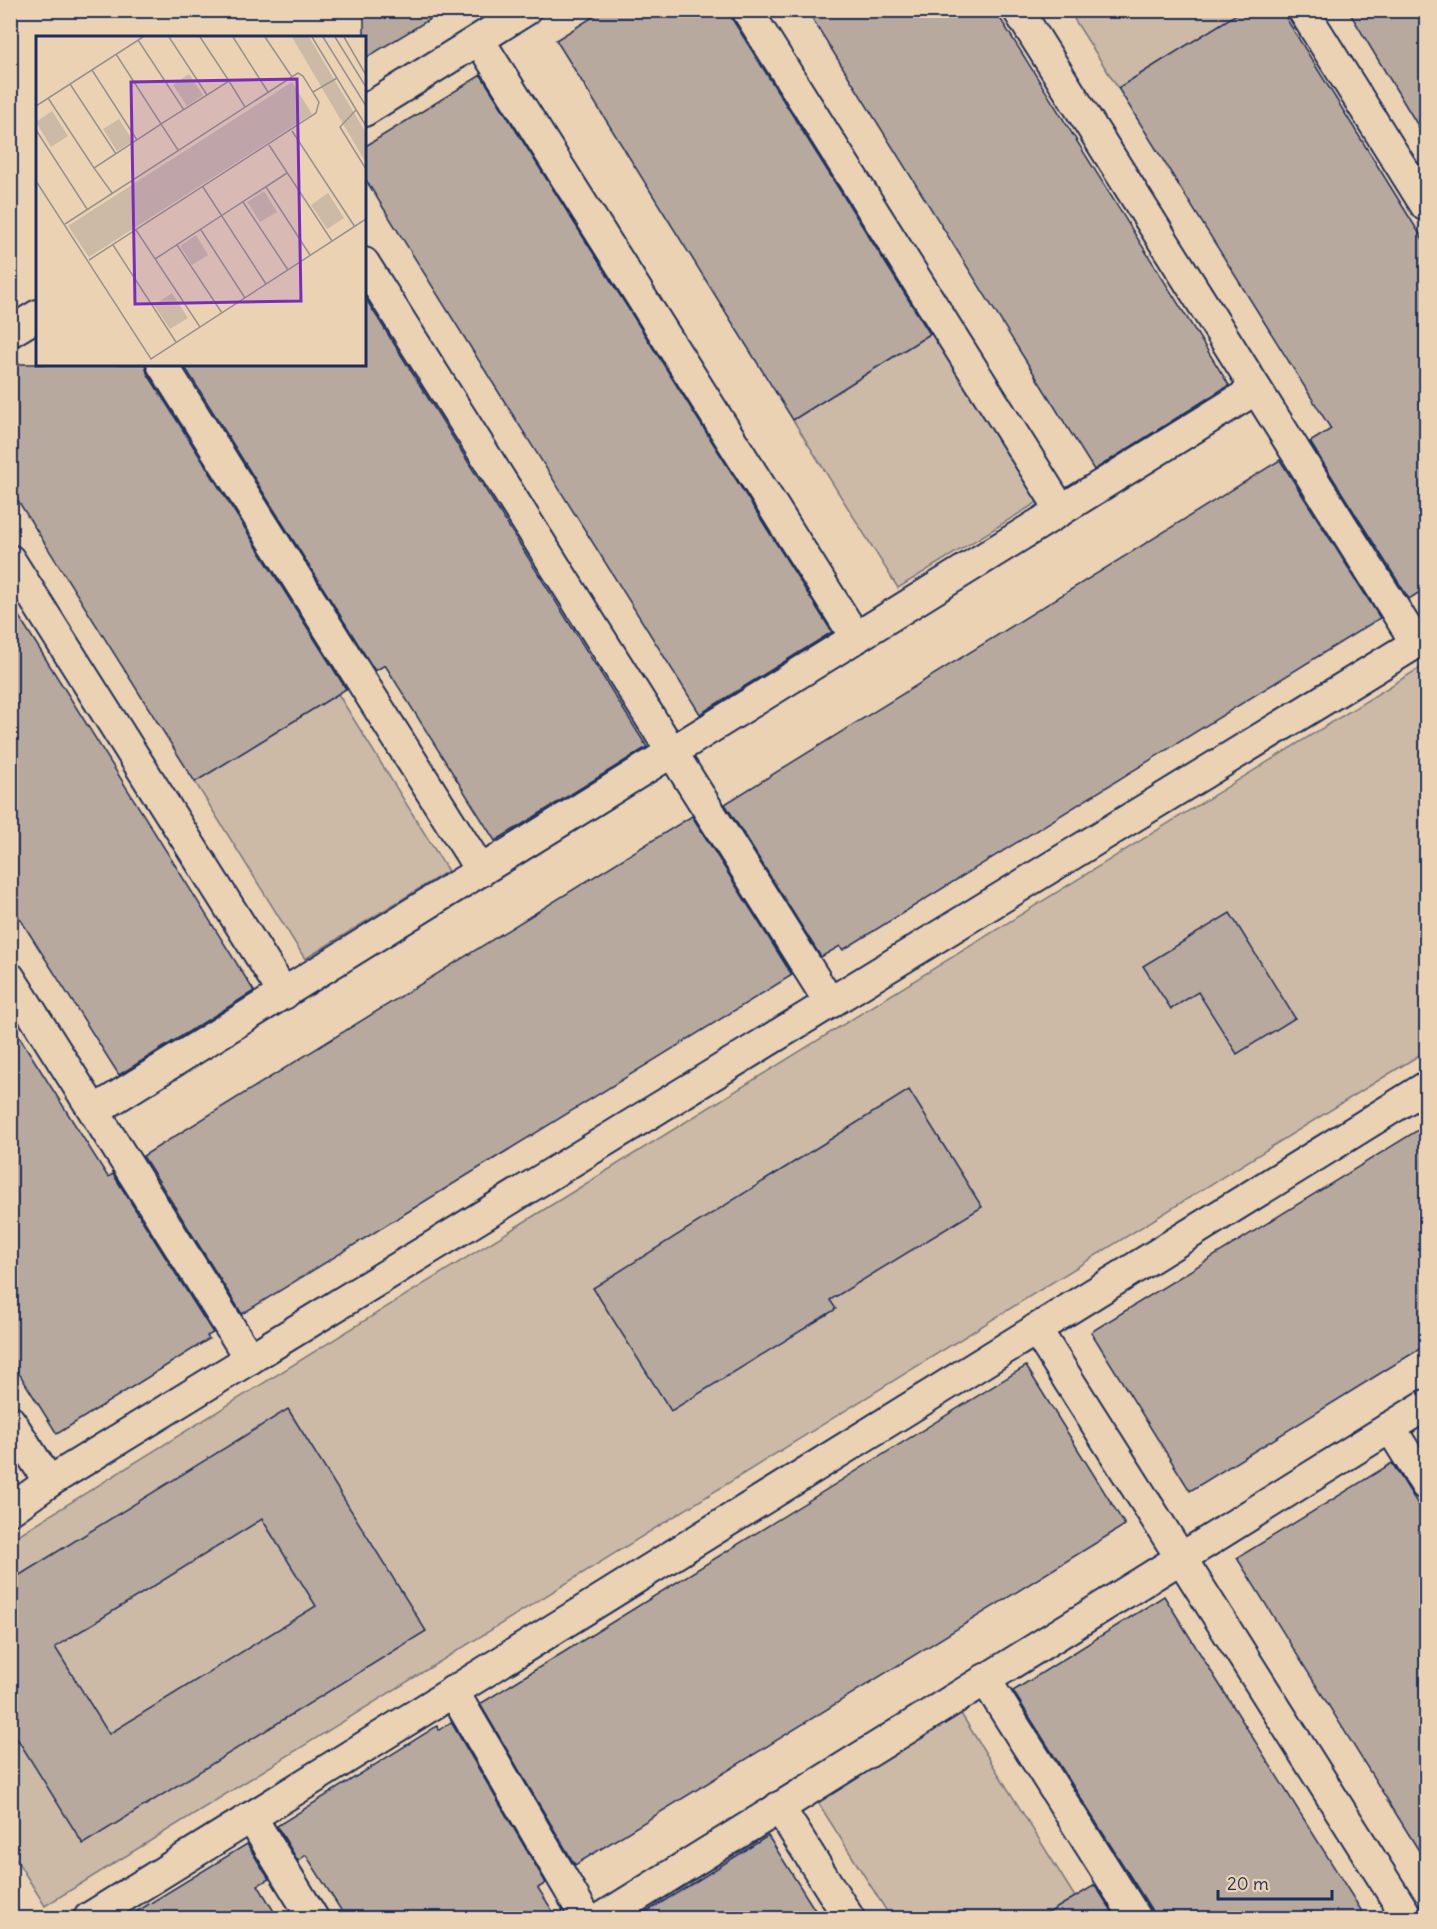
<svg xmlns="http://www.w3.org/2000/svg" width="1437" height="1929" viewBox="0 0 1437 1929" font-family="Delius,sans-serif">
  <rect width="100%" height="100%" fill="#ead2b2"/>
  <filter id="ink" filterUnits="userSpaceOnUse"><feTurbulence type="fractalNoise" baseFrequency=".0167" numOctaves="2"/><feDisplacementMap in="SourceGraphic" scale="12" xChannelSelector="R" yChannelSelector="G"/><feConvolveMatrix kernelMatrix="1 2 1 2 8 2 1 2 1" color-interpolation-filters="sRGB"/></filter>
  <g filter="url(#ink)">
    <!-- green -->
    <g fill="#ccbaa6" stroke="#747482" stroke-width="1.5">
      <path d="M 1069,11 L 1243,11 L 1118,88 Z"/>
      <path d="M 935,331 L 1041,500 L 898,588 L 793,420 Z"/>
      <path d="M 1426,664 L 1426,1051 L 45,1906 L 11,1851 L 10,1540 Z"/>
      <path d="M 338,694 L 448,871 L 305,959 L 195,782 Z"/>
      <path d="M 960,1712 L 1075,1897 L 1040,1918 L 891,1918 L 817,1801 Z"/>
    </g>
    <!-- building -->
    <g fill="#b7a99d" stroke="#1b2f5e" stroke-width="1.5" fill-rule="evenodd">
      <path d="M 364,10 L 445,10 L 364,59 Z"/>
      <path d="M 604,10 L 730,10 L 732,19 L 930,334 L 793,420 L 556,40 Z"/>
      <path d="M 807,10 L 995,10 L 1229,385 L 1094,470 Z"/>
      <path d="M 1243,10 L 1281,10 L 1426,244 L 1426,588 L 1409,599 L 1310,442 L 1331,429 L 1118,88 Z"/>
      <path d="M 1348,10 L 1426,10 L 1426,139 Z"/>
      <path d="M 481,75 L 832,632 L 700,714 L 364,177 L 364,147 Z"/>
      <path d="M 364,296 L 647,747 L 495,841 L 385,665 L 375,671 L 183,364 L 364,364 Z"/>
      <path d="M 10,364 L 145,364 L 147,373 L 346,689 L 195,782 L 10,488 Z"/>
      <path d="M 1280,460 L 1380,618 L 843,950 L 840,946 L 821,957 L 725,804 Z"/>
      <path d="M 10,602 L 254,991 L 119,1075 L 10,903 Z"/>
      <path d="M 692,816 L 792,975 L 242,1314 L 143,1156 Z"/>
      <path d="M 1230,913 L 1295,1018 L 1237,1054 L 1198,992 L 1171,1009 L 1143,966 Z"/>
      <path d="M 10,1022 L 108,1177 L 113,1174 L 213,1333 L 207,1336 L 209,1339 L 57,1434 L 10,1359 Z"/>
      <path d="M 909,1090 L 982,1207 L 830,1300 L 836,1309 L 671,1411 L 593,1288 Z"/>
      <path d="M 1426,1125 L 1426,1345 L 1190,1491 L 1091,1332 Z"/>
      <path d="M 1026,1366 L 1125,1525 L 575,1865 L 480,1704 Z"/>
      <path d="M 288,1409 L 426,1631 L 83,1844 L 10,1727 L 10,1581 ZM 262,1519 L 316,1606 L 109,1734 L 55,1647 Z"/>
      <path d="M 1392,1463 L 1426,1517 L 1426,1862 L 1237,1558 Z"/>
      <path d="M 1164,1596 L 1243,1722 L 1366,1918 L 1153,1918 L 1151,1909 L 1013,1691 Z"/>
      <path d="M 451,1722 L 546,1883 L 538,1888 L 557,1918 L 346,1918 L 306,1855 L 298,1861 L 277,1826 L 437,1726 L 439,1730 Z"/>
      <path d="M 768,1836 L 820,1918 L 636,1918 L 695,1882 Z"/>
      <path d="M 247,1844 L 269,1879 L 258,1885 L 278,1918 L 126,1918 Z"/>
      <path d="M 1095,1885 L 1116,1918 L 1040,1918 Z"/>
    </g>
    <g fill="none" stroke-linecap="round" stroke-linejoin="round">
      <!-- street casing -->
      <g stroke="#1b2f5e" stroke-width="34">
        <g id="street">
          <path d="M 747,10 L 1061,510"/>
          <path d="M 1018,10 L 1416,643"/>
          <path d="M 1303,10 L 1426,206"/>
          <path d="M 479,40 L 856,638"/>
          <path d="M 364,111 L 526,10"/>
          <path d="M 364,263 L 830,1003"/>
          <path d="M 10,332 L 38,315"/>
          <path d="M 162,364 L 481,871"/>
          <path d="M 10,560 L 284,994"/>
          <path d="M 10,978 L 250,1359"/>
          <path d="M 94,1111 L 1256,389"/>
          <path d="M 1036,1329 L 1181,1558 L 1426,1405"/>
          <path d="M 10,1421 L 49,1482"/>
          <path d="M 1390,1427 L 1426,1485"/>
          <path d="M 10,1510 L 49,1482 L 1426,637"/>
          <path d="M 985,1679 L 1136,1918"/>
          <path d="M 453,1691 L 586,1918"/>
          <path d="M 779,1807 L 849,1918"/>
          <path d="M 251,1817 L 313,1918"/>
          <path d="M 89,1918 L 1426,1087"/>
          <path d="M 602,1918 L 1181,1558 L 1408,1918"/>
        </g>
      </g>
      <!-- street -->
      <use href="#street" stroke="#ead2b2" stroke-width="30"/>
    </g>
  </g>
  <!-- overview -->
  <g transform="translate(36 36)">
    <rect width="330" height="330" fill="#ead2b2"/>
    <path d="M 256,1 L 273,1 L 330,97 L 330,127 ZM 153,38 L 167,59 L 151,70 L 137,49 ZM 256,46 L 276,78 L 53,221 L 32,190 ZM 16,75 L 32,100 L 15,111 L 0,86 ZM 83,83 L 97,105 L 81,115 L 67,93 ZM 228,155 L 241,176 L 224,186 L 211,166 ZM 292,157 L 308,182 L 291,193 L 275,169 ZM 160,199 L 172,219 L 156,229 L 144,210 ZM 136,257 L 152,282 L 134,293 L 118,269 Z" fill="#ccbaa6"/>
    <path fill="none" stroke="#979190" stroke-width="1.5" d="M 133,1 L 171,59M 164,1 L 193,45M 197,1 L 232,56M 229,1 L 256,41M 276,1 L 330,90M 287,1 L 330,70M 299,1 L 330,51M 308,1 L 330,39M 102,4 L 148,74M 80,18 L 125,88 L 193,45 L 209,71M 56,34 L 101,104M 34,48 L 80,118M 277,56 L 301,42M 12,62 L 58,132M 0,70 L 107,1M 320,74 L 304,91 L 330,133M 0,94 L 51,173M 256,95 L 319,191M 233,109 L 296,205M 0,145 L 115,323 L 330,183M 167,151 L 230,248M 230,151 L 274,219M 76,157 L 58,132 L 125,88 L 142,114M 207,166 L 252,234M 29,188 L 262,37 L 267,40 L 283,66 L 280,77 L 53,224M 100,194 L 164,291M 165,194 L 209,262M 77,209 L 140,306M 141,209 L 186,277M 119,223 L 251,137"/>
    <path fill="#7b2cbf" fill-opacity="0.15" stroke="#7b2cbf" stroke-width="3" d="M 261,43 L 265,265 L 99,268 L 95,46 Z"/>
    <rect width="330" height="330" fill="none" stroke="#1b2f5e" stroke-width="3"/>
  </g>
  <!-- margin -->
  <rect width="1437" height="1929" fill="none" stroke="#ead2b2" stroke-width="36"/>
  <rect x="18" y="18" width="1401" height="1893" fill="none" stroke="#1b2f5e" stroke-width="2" filter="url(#ink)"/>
  <!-- scale -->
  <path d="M1218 1890v9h114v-9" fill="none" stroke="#1b2f5e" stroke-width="3"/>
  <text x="1227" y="1890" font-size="18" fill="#1b2f5e" stroke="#ead2b2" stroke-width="4.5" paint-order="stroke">20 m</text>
</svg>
